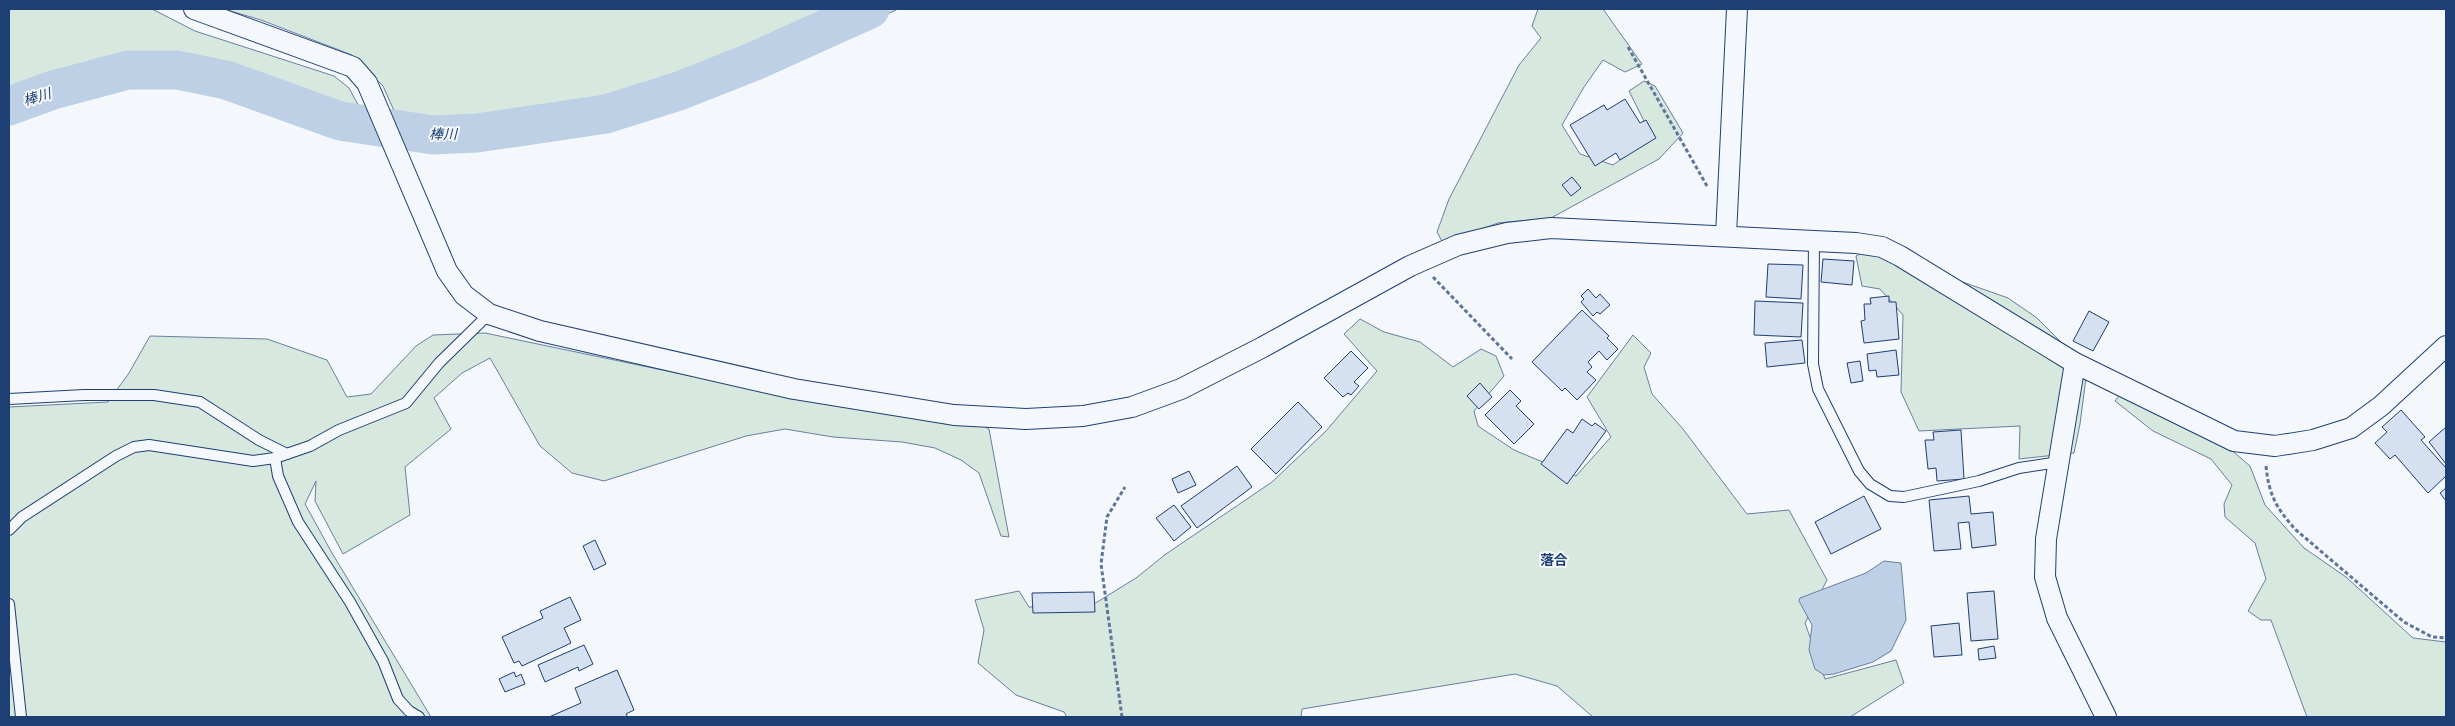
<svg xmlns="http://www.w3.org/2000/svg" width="2455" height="726" viewBox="0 0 2455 726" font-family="'Public Sans','Noto Sans JP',sans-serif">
  <rect width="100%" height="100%" fill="#f4f7fb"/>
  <!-- green -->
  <g fill="#d7e8df" stroke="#687fa3">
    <path d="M 9,9 L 152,9 L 195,31 L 334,76 L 349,88 L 362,112 L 359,118 C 293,102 232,67 163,63 C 153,62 142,60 133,61 C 90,67 50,83 9,96 Z"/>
    <path d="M 224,9 L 898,9 L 743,80 L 678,103 L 539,131 L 433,146 L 410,147 L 383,86 L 352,55 L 261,20 Z"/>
    <path d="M 1538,9 L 1603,9 L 1642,64 L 1625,72 L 1603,60 L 1584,87 L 1562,125 L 1580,154 L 1613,165 L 1652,137 L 1629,91 L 1644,81 L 1655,86 L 1683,133 L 1659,159 L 1551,218 L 1498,223 L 1443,243 L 1437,232 L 1449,199 L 1519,65 L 1541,38 L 1532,26 Z"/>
    <path d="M 1865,251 L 1957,280 L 2008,298 L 2037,318 L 2064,345 L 2088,362 L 2080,424 L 2074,453 L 2019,459 L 2020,426 L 1919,431 L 1901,392 L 1903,315 L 1880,289 L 1862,286 L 1856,256 Z"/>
    <path d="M 1360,319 L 1384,332 L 1420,342 L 1453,367 L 1481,349 L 1496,356 L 1504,376 L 1474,411 L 1478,426 L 1514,450 L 1576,476 L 1611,437 L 1587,397 L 1633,335 L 1651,353 L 1644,367 L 1652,394 L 1683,429 L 1747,514 L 1789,510 L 1827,580 L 1805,623 L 1825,679 L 1896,660 L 1904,683 L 1850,717 L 1593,717 L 1557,686 L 1515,674 L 1302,709 L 1301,717 L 1067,717 L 1064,712 L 1016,695 L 978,663 L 984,630 L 975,600 L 1019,591 L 1029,607 L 1089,607 L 1136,578 L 1166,554 L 1272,482 L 1326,431 L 1377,371 L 1344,334 Z"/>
    <path d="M 485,333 L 691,376 L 978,423 L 989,429 L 1009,537 L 1001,536 L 979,473 L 961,460 L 935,448 L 902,442 L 833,437 L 785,429 L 746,436 L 604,481 L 572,473 L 540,446 L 490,358 L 462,373 L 434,398 L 451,429 L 405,467 L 410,515 L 343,554 L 315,501 L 316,481 L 305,504 L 332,553 L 431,717 L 9,717 L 9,407 L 108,402 L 129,373 L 150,336 L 267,339 L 327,360 L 347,397 L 371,394 L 416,346 L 433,335 Z"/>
    <path d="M 2122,392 L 2229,448 L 2250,466 L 2265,505 L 2304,548 L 2346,577 L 2413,638 L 2446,642 L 2446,717 L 2307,717 L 2271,620 L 2261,620 L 2248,611 L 2266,579 L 2255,543 L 2225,517 L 2224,504 L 2232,485 L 2211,459 L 2153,431 L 2115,401 Z"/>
  </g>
  <!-- water -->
  <path fill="#bed0e5" stroke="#687fa3" d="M 1884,561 L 1901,563 L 1906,620 L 1891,651 L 1873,662 L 1834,674 L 1824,675 L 1815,669 L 1809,650 L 1812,625 L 1799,601 L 1800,598 L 1866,573 Z"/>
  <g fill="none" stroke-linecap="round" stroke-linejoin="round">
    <!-- river -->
    <path stroke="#bed0e5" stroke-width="39" d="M 9,106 L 53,90 L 128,70 L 177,70 L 226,80 L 340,121 L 433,135 L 477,133 L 606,114 L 679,91 L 757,60 L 870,9"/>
  </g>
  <!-- building -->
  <g fill="#d5e0f0" stroke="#1d3f73">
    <path d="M 1625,99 L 1640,123 L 1646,120 L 1656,138 L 1620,160 L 1616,153 L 1595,166 L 1570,125 L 1604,105 L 1607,110 Z"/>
    <path d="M 1572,177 L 1581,188 L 1571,196 L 1562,185 Z"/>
    <path d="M 1823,259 L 1854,261 L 1852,285 L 1821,282 Z"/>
    <path d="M 1768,264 L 1803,265 L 1801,299 L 1766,297 Z"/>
    <path d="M 1588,289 L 1596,298 L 1600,294 L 1610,305 L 1600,314 L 1597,312 L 1593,316 L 1581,302 L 1584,299 L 1581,296 Z"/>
    <path d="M 1889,296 L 1889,302 L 1896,302 L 1899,339 L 1864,343 L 1861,321 L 1865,320 L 1864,304 L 1871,304 L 1870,298 Z"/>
    <path d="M 1755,301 L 1803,303 L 1801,337 L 1754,335 Z"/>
    <path d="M 1582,310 L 1609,336 L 1607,338 L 1618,349 L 1607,360 L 1599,351 L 1588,362 L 1592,367 L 1587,372 L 1596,380 L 1577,400 L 1565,388 L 1562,391 L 1532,362 Z"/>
    <path d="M 2089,311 L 2109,322 L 2093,351 L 2073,341 Z"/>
    <path d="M 1802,340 L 1805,363 L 1767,367 L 1765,343 Z"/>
    <path d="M 1896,350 L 1899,375 L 1877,377 L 1876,370 L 1869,371 L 1867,354 Z"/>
    <path d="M 1351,351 L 1368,368 L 1354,382 L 1359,386 L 1351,395 L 1348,393 L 1343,397 L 1324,378 Z"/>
    <path d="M 1860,361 L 1863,381 L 1851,383 L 1847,363 Z"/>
    <path d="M 1480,383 L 1492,397 L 1479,409 L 1467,396 Z"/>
    <path d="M 1510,390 L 1521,401 L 1516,406 L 1534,424 L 1514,444 L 1485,415 Z"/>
    <path d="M 1298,402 L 1322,427 L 1276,474 L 1251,449 Z"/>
    <path d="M 2401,410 L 2425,437 L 2421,440 L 2446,468 L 2446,476 L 2428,493 L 2395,455 L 2390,459 L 2375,443 L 2387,432 L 2382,427 Z"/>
    <path d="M 1582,419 L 1592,426 L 1595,423 L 1606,431 L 1567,484 L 1541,464 L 1567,429 L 1573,433 Z"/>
    <path d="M 2446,427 L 2446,464 L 2429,442 Z"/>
    <path d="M 1961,430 L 1964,479 L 1937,481 L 1936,468 L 1928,469 L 1925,440 L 1934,440 L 1933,432 Z"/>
    <path d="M 1237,466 L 1252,487 L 1197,528 L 1181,506 Z"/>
    <path d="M 1189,471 L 1196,485 L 1178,493 L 1172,479 Z"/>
    <path d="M 2446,488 L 2446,501 L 2440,493 Z"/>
    <path d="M 1864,496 L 1881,529 L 1831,554 L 1815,522 Z"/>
    <path d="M 1969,496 L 1971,514 L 1993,512 L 1996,545 L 1972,548 L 1969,522 L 1958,523 L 1961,549 L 1934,551 L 1929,500 Z"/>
    <path d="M 1174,505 L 1191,527 L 1174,541 L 1156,518 Z"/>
    <path d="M 595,540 L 606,564 L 594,570 L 583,546 Z"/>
    <path d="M 1994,591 L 1998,639 L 1971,641 L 1967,593 Z"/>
    <path d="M 1094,592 L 1095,612 L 1033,613 L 1032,593 Z"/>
    <path d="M 570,597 L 581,620 L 564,628 L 571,643 L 522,666 L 519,661 L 514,663 L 502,637 L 543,618 L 540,611 Z"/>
    <path d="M 1959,623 L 1962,655 L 1934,657 L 1931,626 Z"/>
    <path d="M 584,645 L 593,664 L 579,671 L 578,667 L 545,682 L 538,665 Z"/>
    <path d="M 1994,646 L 1996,658 L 1979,660 L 1978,649 Z"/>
    <path d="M 617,670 L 634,710 L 626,714 L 628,717 L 549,717 L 581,703 L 575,688 Z"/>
    <path d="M 514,672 L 516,677 L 521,674 L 525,684 L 505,692 L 499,679 Z"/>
  </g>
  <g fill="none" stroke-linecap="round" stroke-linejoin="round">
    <!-- service casing -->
    <g stroke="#1d3f73" stroke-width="12">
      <g id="service">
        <path d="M 1814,240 L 1813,364 L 1818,389 L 1859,471 L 1870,484 L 1890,496 L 1904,497 L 1979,481 L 2019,468 L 2059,462"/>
        <path d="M 9,399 L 84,395 L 154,395 L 200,402 L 259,440 L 287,454"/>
        <path d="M 275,458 L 278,476 L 298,522 L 350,602 L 383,661 L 398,699 L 409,711 L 419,717"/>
        <path d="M 9,530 L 22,517 L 116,456 L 134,447 L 149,445 L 253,461 L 275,458 L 310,446 L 339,430 L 406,403 L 439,363 L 489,314"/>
        <path d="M 9,604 L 21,717"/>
      </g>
    </g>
    <!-- minor casing -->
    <g stroke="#1d3f73" stroke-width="22">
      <g id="minor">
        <path d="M 194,9 L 353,67 L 367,83 L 447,271 L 464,295 L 489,314 L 540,331 L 794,389 L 954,415 L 1026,419 L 1083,416 L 1132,407 L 1181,389 L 1263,347 L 1410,266 L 1458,245 L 1507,233 L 1551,228 L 1856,243 L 1882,247 L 1900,256 L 2075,363 L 2234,441 L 2275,446 L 2313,440 L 2351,428 L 2381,406 L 2446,346"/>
        <path d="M 1726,235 L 1737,9"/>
        <path d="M 2075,363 L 2046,539 L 2045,577 L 2057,618 L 2106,717"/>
      </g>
    </g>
    <!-- path -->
    <g stroke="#5e769c" stroke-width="3" stroke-dasharray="4 2.5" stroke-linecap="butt">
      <path d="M 1628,47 L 1707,186"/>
      <path d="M 1433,277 L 1512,359"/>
      <path d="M 2266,466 C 2269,495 2276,508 2296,530 L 2404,622 L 2432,637 L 2446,638"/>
      <path d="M 1122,717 L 1101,564 L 1107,517 L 1125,487"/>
    </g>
    <!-- service -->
    <use href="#service" stroke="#f4f7fb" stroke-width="10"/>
    <!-- minor -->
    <use href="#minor" stroke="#f4f7fb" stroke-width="20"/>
  </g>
  <g text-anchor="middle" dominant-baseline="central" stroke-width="4" stroke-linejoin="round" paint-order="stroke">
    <!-- water labels -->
    <g font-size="14" font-style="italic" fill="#1d3f73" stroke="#f4f7fb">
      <text transform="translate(37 97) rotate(-17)">棒川</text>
      <text x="443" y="134">棒川</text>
    </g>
    <!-- neighbourhood labels -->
    <g font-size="14" font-weight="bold" fill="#1d3f73" stroke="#f4f7fb">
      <text x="1554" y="560">落合</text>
    </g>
  </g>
  <!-- border -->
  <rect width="2455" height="726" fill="none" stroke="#1d3f73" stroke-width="20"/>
</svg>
